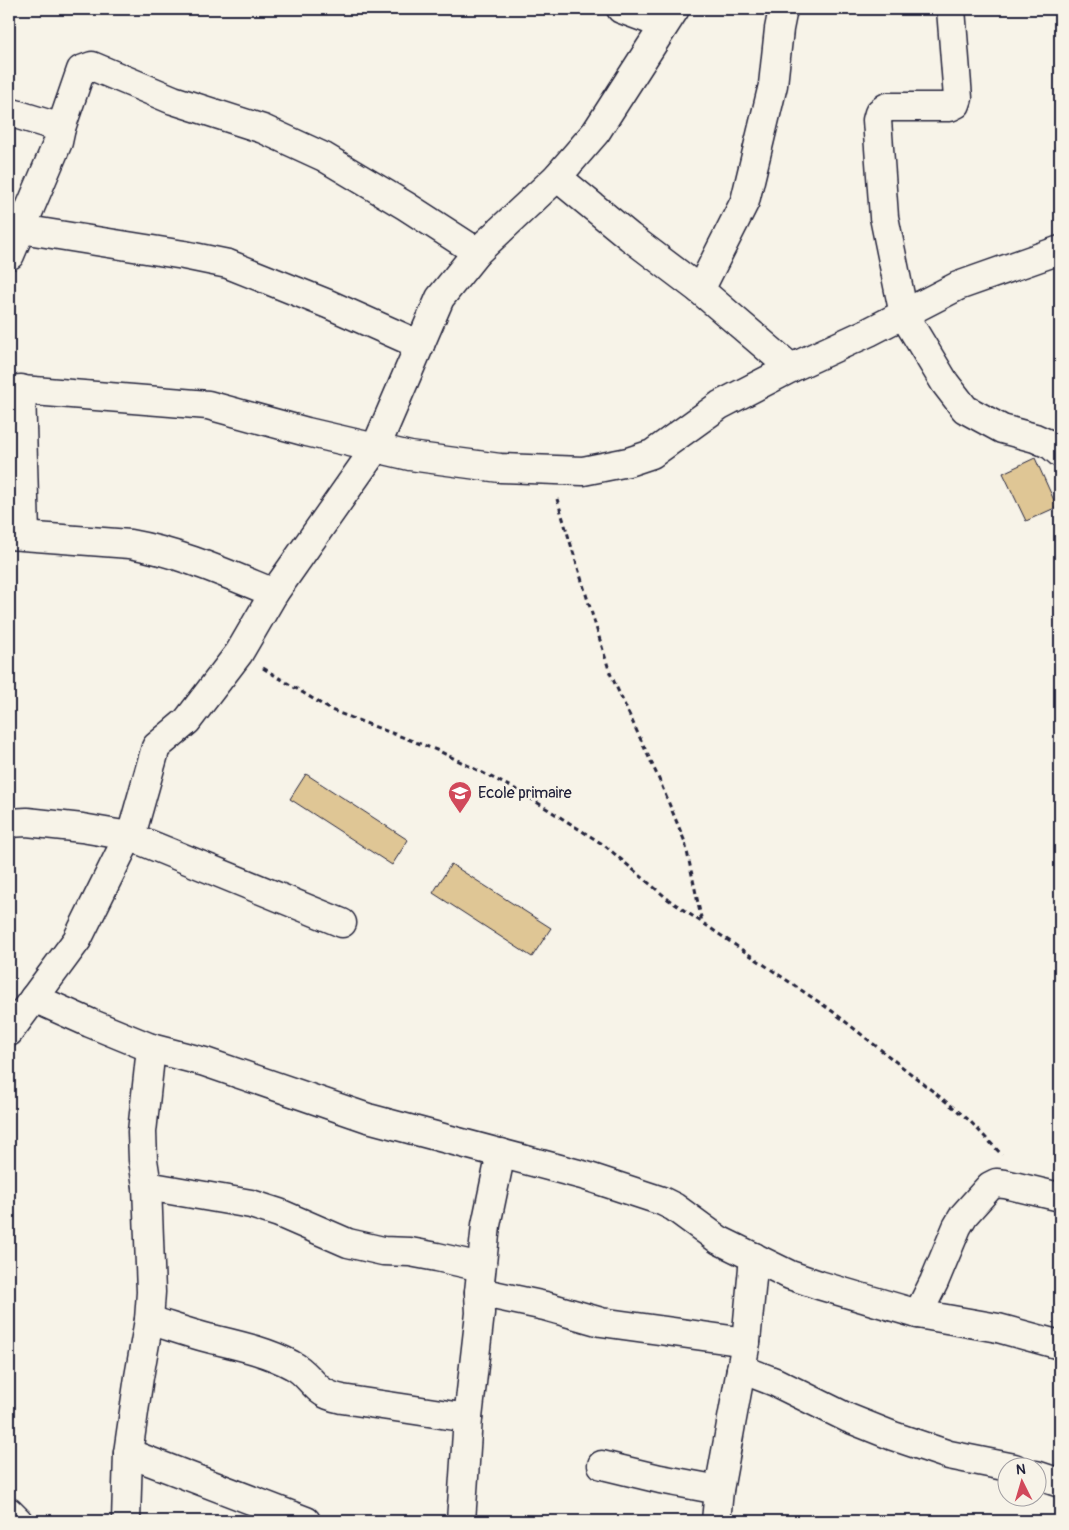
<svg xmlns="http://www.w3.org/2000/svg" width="1069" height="1530" viewBox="0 0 1069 1530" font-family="Pangolin,sans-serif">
  <rect width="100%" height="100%" fill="#f7f3e8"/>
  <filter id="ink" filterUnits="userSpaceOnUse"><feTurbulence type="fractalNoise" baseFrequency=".02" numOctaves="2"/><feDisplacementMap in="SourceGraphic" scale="10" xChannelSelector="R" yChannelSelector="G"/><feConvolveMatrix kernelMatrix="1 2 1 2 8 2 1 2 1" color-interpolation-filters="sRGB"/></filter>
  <g filter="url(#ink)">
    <!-- building -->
    <g fill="#dfc695" stroke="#22223b">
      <path d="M 1035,458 L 1057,507 L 1026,521 L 1003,473 Z"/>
      <path d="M 306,774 L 408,840 L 392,865 L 290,799 Z"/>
      <path d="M 451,864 L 551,928 L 532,957 L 433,893 Z"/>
    </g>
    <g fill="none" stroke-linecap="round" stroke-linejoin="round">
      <!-- minor casing -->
      <g stroke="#22223b" stroke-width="31">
        <g id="minor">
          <path d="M 621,9 L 664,25"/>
          <path d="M 783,9 L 779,29 L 773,85 L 745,201 L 700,290 L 791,368"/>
          <path d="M 951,9 L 958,98 L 956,104 L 950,107 L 887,107 L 879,113 L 877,120 L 884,217 L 904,315 L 945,383 L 965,409 L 1002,429 L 1035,438 L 1051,445 L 1060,453"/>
          <path d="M 9,112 L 61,128 L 81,70 L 92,66 L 173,100 L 263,129 L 324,157 L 406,206 L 477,252"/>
          <path d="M 557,177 L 630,237 L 700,290"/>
          <path d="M 21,229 L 184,255 L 228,264 L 328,304 L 420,345"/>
          <path d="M 10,255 L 58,142 L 61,128"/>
          <path d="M 9,389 L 208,405 L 307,432 L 410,456 L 500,468 L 583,471 L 628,462 L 652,454 L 720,405 L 791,368 L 869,332 L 958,286 L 1060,250"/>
          <path d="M 21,389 L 25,535"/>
          <path d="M 9,535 L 130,544 C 181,553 227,574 274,593"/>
          <path d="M 9,823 L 27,822 L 82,828 L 129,836 L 342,923"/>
          <path d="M 34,998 L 90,1023 L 151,1048 L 205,1062 L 368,1118 L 586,1176 L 662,1201 L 674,1207 L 719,1240 L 790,1275 L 819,1285 L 918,1314 L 998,1328 L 1060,1345"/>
          <path d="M 9,1032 L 77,940 L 134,825 L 156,747 L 187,721 L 239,653 L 274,593 L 375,449 L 440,298 L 477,252 L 557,177 L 596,132 L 675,9"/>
          <path d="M 147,1186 L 251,1204 L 279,1213 L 348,1243 L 383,1251 L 410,1252 L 437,1257 L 481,1267"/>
          <path d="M 479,1292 L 545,1306 L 601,1322 L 746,1342"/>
          <path d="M 918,1314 L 934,1282 L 957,1227 L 964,1215 L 990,1186 L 996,1183 L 1005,1184 L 1060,1197"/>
          <path d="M 149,1320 C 169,1326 188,1333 208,1338 C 237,1345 266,1351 292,1365 C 303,1370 309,1380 318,1388 C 325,1395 333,1397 342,1399 L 468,1418"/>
          <path d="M 741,1369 L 775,1382 L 848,1418 L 893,1436 L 949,1455 L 1014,1468"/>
          <path d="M 128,1453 L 306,1521"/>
          <path d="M 602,1465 L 660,1479 L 719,1490"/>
          <path d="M 1036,1475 L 1060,1483"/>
          <path d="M 9,1512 L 18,1521"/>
          <path d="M 126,1521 L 128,1453 L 139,1377 L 149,1320 L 151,1292 L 147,1186 L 143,1160 L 142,1132 L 151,1048"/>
          <path d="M 461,1521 L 468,1418 L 480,1313 L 479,1292 L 486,1225 L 501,1153"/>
          <path d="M 716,1521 L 719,1490 L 746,1342 L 754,1257"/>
        </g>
      </g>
      <!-- path -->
      <g stroke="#22223b" stroke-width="3" stroke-dasharray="5 4" stroke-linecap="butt">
        <path d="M 557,499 L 610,673 L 658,777 L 685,842 L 702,922"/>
        <path d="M 263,668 L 331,710 L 439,751 L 519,791 L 604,845 L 669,900 L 832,1011 L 969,1120 L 1002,1155"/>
      </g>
      <!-- minor -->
      <use href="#minor" stroke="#f7f3e8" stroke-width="28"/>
    </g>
  </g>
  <!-- icons -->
  <defs>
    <g id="school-pin" transform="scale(1.25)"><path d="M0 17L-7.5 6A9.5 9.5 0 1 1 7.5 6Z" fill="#d1495b" stroke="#f7f3e8"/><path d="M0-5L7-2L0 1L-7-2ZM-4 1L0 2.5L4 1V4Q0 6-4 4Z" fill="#fff"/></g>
  </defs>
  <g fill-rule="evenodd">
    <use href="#school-pin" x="460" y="793"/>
  </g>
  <g text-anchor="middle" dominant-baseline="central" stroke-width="5" stroke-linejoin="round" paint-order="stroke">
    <!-- poi labels -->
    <g font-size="16" fill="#22223b" stroke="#f7f3e8" text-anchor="start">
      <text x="478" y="793">Ecole primaire</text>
    </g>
  </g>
  <!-- margin -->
  <rect width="1069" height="1530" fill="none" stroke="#f7f3e8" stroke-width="30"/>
  <rect x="15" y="15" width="1039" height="1500" fill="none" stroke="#22223b" stroke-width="2" filter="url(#ink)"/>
  <!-- north arrow -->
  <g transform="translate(1022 1482) rotate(355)"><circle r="24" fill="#f7f3e8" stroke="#a29fa3"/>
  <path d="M0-4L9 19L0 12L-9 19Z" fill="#d1495b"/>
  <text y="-8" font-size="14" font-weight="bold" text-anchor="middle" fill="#22223b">N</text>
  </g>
</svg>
